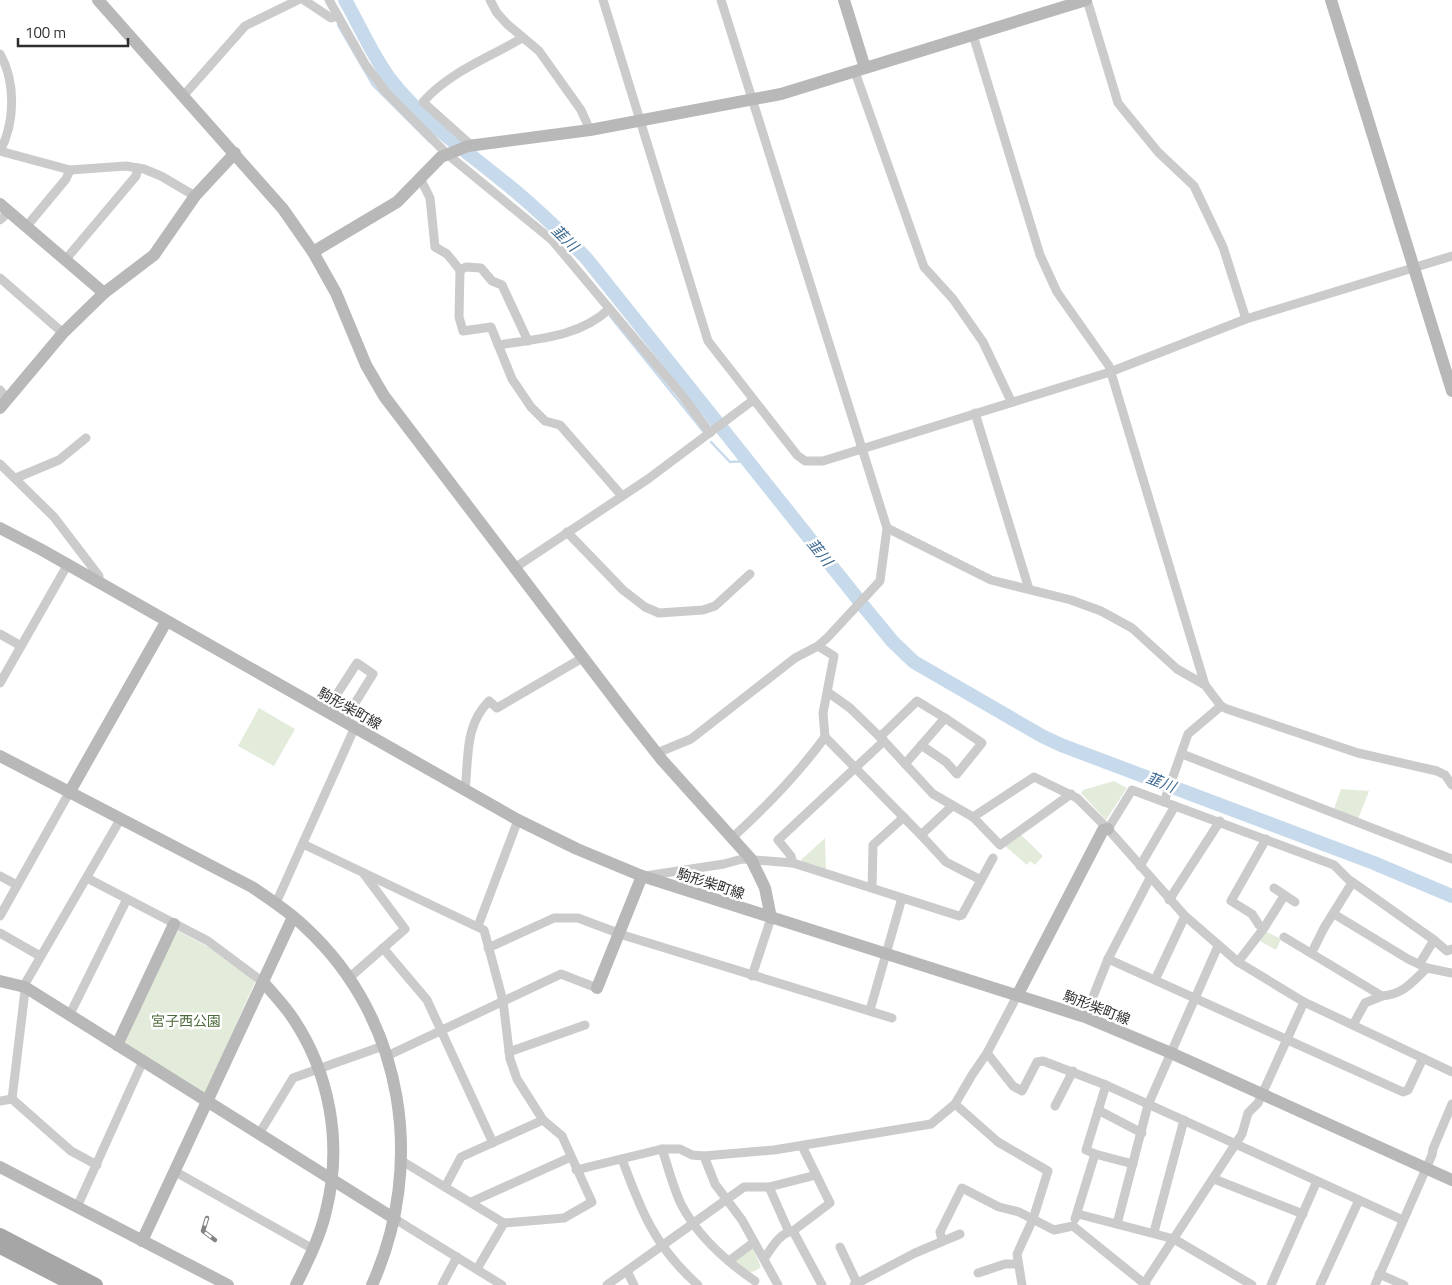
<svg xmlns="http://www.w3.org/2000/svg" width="1452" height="1285" viewBox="0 0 1452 1285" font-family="'Titillium Web','Noto Sans JP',sans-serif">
  <rect width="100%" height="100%" fill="#fff"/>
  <!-- green -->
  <g fill="#e3ebdb">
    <path d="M 259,708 L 295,729 L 274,766 L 238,746 Z"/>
    <path d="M 1114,781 L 1127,788 L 1106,820 L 1081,793 L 1083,790 Z"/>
    <path d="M 1341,789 L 1369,791 L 1358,819 L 1334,809 Z"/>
    <path d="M 1020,834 L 1043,856 L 1035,865 L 1030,861 L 1027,865 L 1006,847 L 1006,843 Z"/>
    <path d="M 825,838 L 826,871 L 803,864 L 801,860 Z"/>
    <path d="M 178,931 L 218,952 L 254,979 L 255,982 L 206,1092 L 202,1093 L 126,1045 L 124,1041 L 175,933 Z"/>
    <path d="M 1265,931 L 1281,939 L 1276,950 L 1260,941 Z"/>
    <path d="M 748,1249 L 753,1249 L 761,1267 C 750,1276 745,1271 734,1264 L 735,1260 Z"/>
  </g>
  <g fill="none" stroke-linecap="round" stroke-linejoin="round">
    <!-- stream -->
    <g stroke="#c7daec" stroke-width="2.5">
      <path d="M 338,25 L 373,85 L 430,142"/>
      <path d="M 610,316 L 703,431"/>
      <path d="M 711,442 L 730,462 L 747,461"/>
    </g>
    <!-- river -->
    <path stroke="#c7daec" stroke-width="14" d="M 345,0 C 360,26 372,55 390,79 C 424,123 472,155 514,190 C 539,211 563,234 586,258 L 865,608 L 893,642 L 914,662 L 1042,736 L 1061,745 L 1374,863 L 1452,896"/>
    <!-- street -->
    <g stroke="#cbcbcb" stroke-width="9">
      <path d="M 304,0 L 331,18 L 338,16"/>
      <path d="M 329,0 L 365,64 L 386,92 L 447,154 L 552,240 L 681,394 L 710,433"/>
      <path d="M 490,0 L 497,13 L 507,24 L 539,51 L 581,110 L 590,130"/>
      <path d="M 603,0 L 708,341 L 797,455 L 805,461 L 823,461 L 1110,372 L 1246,319 L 1452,256"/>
      <path d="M 1087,0 L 1118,103 L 1158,152 L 1194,186 L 1223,247 L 1246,319"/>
      <path d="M 973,35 L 1040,255 L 1057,292 L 1109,366 L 1205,685 L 1221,706 L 1227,709 L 1358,753 L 1437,771 L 1445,775 L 1452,785"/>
      <path d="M 0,54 C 16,82 15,123 0,151"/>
      <path d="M 855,72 L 924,267 L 953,299 L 983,342 L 1011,401"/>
      <path d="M 184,95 L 245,26 L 298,0"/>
      <path d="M 471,145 L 423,102 C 449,72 489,58 522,38"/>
      <path d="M 0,151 L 70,170 L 126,166 L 144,169 L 161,176 L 195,196"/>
      <path d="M 420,178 L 430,198 L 435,247 L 447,254 L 460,270 L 459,317 L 463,331 L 491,327 L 512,379 L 531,407 L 545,421 L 560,425 L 622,496"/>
      <path d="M 0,220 L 9,212"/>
      <path d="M 26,227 L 66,179 L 70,170"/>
      <path d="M 66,259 L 136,176 L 138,168"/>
      <path d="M 460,270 L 466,267 L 481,268 L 492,281 L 502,285 L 528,341"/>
      <path d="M 0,278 L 63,333"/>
      <path d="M 498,345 C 536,339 580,337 609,309"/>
      <path d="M 0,390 L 8,400"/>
      <path d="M 975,413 L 1029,589"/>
      <path d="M 0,464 L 54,517 L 99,576 L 99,582"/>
      <path d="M 16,478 L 59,460 L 86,438"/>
      <path d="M 887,528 L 991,580 L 1071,600 L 1101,611 L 1132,628 L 1177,669 L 1205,685"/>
      <path d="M 567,532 L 623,590 L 645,607 L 659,613 L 703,610 L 715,606 L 750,574"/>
      <path d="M 516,567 L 648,479 L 752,401"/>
      <path d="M 0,634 L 21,646"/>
      <path d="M 0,683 L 68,564"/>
      <path d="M 829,693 L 850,708 L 884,741 L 933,794 L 973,817 L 1000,845 L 1071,794"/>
      <path d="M 326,711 L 357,663 L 373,674 L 344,721"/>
      <path d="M 825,737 L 921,835"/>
      <path d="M 880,737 L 917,701 L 945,718"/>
      <path d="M 657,753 L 691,739 L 795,658 L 818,646 L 828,637 L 880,581 L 887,528 L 721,0"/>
      <path d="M 1182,754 L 1452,859"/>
      <path d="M 905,764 L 945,718 L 982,743 L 957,774 L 946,762 L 921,745"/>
      <path d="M 465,790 C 469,758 464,726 489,701 L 497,708 L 584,657"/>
      <path d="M 1164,802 L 1188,734 L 1221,706"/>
      <path d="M 952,806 L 921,835 L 946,862 L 981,880"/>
      <path d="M 973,817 L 1034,777 L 1077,798 L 1108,829 L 1185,916 L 1238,962 L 1304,1002 L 1452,1072"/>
      <path d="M 1108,829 L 1132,790 L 1334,865 L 1352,883 L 1324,928 L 1312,952"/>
      <path d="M 733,837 C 767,806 798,774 825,737 L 823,713 L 834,656 L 818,646"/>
      <path d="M 303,844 L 484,930 L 503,1001 L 510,1059 L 517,1079 L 543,1120 L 562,1136 L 592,1202 L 564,1218 L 504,1223 L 402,1161"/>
      <path d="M 793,863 L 791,856 L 778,840 L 884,741"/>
      <path d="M 1140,866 L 1175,806"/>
      <path d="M 0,876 L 17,885"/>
      <path d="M 645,876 L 724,864 L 742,859 L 793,863 L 959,916 L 962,915 L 993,858"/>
      <path d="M 87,878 L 208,941 L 263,982"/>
      <path d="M 1351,881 L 1434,940 L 1420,963"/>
      <path d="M 872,888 L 873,845 L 904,817"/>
      <path d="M 1274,888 L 1295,902"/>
      <path d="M 1169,900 L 1220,821"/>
      <path d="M 276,903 L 355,727"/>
      <path d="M 1334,914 L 1408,959 L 1427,968"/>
      <path d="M 0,916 L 69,793"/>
      <path d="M 478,926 L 518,820"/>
      <path d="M 1264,928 L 1259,925 L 1252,914 L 1231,901 L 1266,839"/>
      <path d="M 0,933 L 40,956"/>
      <path d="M 1284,937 L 1382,996 L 1365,1003 L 1353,1025"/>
      <path d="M 1434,940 L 1447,951 L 1452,949"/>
      <path d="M 383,948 L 427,1000 L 493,1143"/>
      <path d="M 488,948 L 554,918 L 578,918 L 626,936 L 892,1018"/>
      <path d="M 1108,959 L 1403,1092 L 1408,1090 L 1423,1058"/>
      <path d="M 1238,962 L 1264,928 L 1284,896"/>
      <path d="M 752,976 L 771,918"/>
      <path d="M 349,978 L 405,929 L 364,874"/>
      <path d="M 1155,980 L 1185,916"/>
      <path d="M 1382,996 C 1404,994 1412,982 1427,968 L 1452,973"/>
      <path d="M 870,1010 L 902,898"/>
      <path d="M 69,1016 L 127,899"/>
      <path d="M 1085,1017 L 1108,959 L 1150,878"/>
      <path d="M 509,1052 L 585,1025"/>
      <path d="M 987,1053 L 1013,1086 L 1022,1091 L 1037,1062 L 1043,1061 L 1106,1085"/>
      <path d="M 387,1056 L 561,974 L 597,988"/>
      <path d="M 12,1099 L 26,982 L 121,818"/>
      <path d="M 12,1099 L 71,1151 L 97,1165"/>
      <path d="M 0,1101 L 12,1099"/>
      <path d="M 955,1104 L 998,1142 L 1048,1171 L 1033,1219 L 1017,1254 L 1022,1285"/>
      <path d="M 1055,1106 L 1073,1071"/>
      <path d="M 1098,1110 L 1142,1133"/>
      <path d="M 259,1134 L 293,1078 L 383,1046"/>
      <path d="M 662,1149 C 668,1167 673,1187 681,1204 C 697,1235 727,1262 755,1281"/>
      <path d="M 704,1156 L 715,1184 L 742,1220 L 778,1285"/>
      <path d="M 622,1159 C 641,1211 655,1247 698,1285"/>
      <path d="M 1133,1164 L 1095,1154 L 1086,1150 L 1106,1085 L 1403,1220"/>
      <path d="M 576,1170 L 662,1149 L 680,1149 L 692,1155 L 704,1156 L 774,1150 L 931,1124 L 955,1104 L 972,1075 L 987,1053 L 1018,994"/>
      <path d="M 174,1171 L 313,1249"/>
      <path d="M 1214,1179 L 1303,1214"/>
      <path d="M 445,1187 L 461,1157 L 543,1120"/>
      <path d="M 769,1187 L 789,1232"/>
      <path d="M 471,1202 L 571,1157"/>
      <path d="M 77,1207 L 143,1061"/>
      <path d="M 1078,1214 L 1174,1239 L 1252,1285"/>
      <path d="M 395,1219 L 502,1285"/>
      <path d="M 1075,1219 L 1095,1154"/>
      <path d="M 1117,1224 L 1148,1105 L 1218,946"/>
      <path d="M 793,1231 L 822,1285"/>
      <path d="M 1154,1232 L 1184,1120"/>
      <path d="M 942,1240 L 940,1232 L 962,1188 L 999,1207 L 1019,1212 L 1054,1230 L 1073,1226 L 1146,1285"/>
      <path d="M 840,1247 L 857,1283"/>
      <path d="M 764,1259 C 771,1249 780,1232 793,1231 L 830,1203 L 802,1146"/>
      <path d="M 729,1261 L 754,1242"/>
      <path d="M 477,1269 L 504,1223"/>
      <path d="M 627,1271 L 634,1285"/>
      <path d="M 978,1273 L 1005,1264 L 1018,1264"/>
      <path d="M 1379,1274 L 1404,1285"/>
      <path d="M 1144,1284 L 1242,1134 L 1248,1113 L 1258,1103 L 1304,1002"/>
      <path d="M 442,1285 L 457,1257"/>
      <path d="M 607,1285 L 744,1187 L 769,1187 L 816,1175"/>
      <path d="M 854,1285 L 915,1253 L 960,1234"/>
      <path d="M 1271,1285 L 1317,1181"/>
      <path d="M 1320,1285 L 1359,1200"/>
      <path d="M 1375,1285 L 1432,1155 L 1433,1149 L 1452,1104"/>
    </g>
    <!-- secondary -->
    <g stroke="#b8b8b8" stroke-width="12">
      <path d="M 98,0 L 283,209 L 313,252 L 336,293 L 366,365 L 384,396 L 629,718 L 662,760 L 751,859 L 765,888 L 771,918"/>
      <path d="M 844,0 L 865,68"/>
      <path d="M 1331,0 L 1452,391"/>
      <path d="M 0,204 L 104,293"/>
      <path d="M 313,252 L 397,202 L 441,157 L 468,146 L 590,130 L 781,94 L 1086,0"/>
      <path d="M 0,408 L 63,333 L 104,293 L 154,255 L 195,196 L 235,153"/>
      <path d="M 0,528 L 42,550 L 518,820 L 577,849 L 642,876 L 1085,1017 L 1171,1053 L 1452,1180"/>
      <path d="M 0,756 L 252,887 C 271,900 290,912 306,928 C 405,1020 426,1165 372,1285"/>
      <path d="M 69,793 L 166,622"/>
      <path d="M 0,981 L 25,987 L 395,1219"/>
      <path d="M 263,982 C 272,992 282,1003 290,1014 C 330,1071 343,1143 326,1211 C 320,1237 308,1261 296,1285"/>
      <path d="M 597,988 L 642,876"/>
      <path d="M 1018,994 L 1103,830 L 1108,829"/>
      <path d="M 117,1045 L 174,924"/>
      <path d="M 0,1167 L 228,1285"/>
      <path d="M 142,1241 L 293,917"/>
    </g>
    <!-- primary -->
    <g stroke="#a6a6a6" stroke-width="14">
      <path d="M 0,1235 L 96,1285"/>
      <path d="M 0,1247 L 74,1285"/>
    </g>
    <!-- rail casing -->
    <g stroke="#838383" stroke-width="4.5">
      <path id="rail" d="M 207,1218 L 203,1231 L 215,1240"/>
    </g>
    <!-- rail -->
    <use href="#rail" stroke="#fff" stroke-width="2.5" stroke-dasharray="8" stroke-linecap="butt"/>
  </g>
  <g text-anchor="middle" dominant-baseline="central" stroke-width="5" stroke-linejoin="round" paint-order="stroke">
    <!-- street labels -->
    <g font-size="14" fill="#2e2e2e" stroke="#fff">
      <text transform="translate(350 708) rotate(29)">駒形柴町線</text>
      <text transform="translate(711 883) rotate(18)">駒形柴町線</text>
      <text transform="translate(1097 1007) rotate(21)">駒形柴町線</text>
    </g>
    <!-- park labels -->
    <g font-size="14" fill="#4d6a3b" stroke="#fff">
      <text x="186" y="1020">宮子西公園</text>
    </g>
    <!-- water labels -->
    <g font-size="15" font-style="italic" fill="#3b6890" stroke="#fff">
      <text transform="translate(565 238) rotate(44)">韮川</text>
      <text transform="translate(820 552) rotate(51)">韮川</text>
      <text transform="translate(1161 782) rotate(21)">韮川</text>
    </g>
  </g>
  <!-- scale -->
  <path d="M18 38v8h110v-8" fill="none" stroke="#2e2e2e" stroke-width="2.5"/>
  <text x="25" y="38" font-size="15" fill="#2e2e2e" stroke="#ffffff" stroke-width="4" paint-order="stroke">100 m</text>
</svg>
